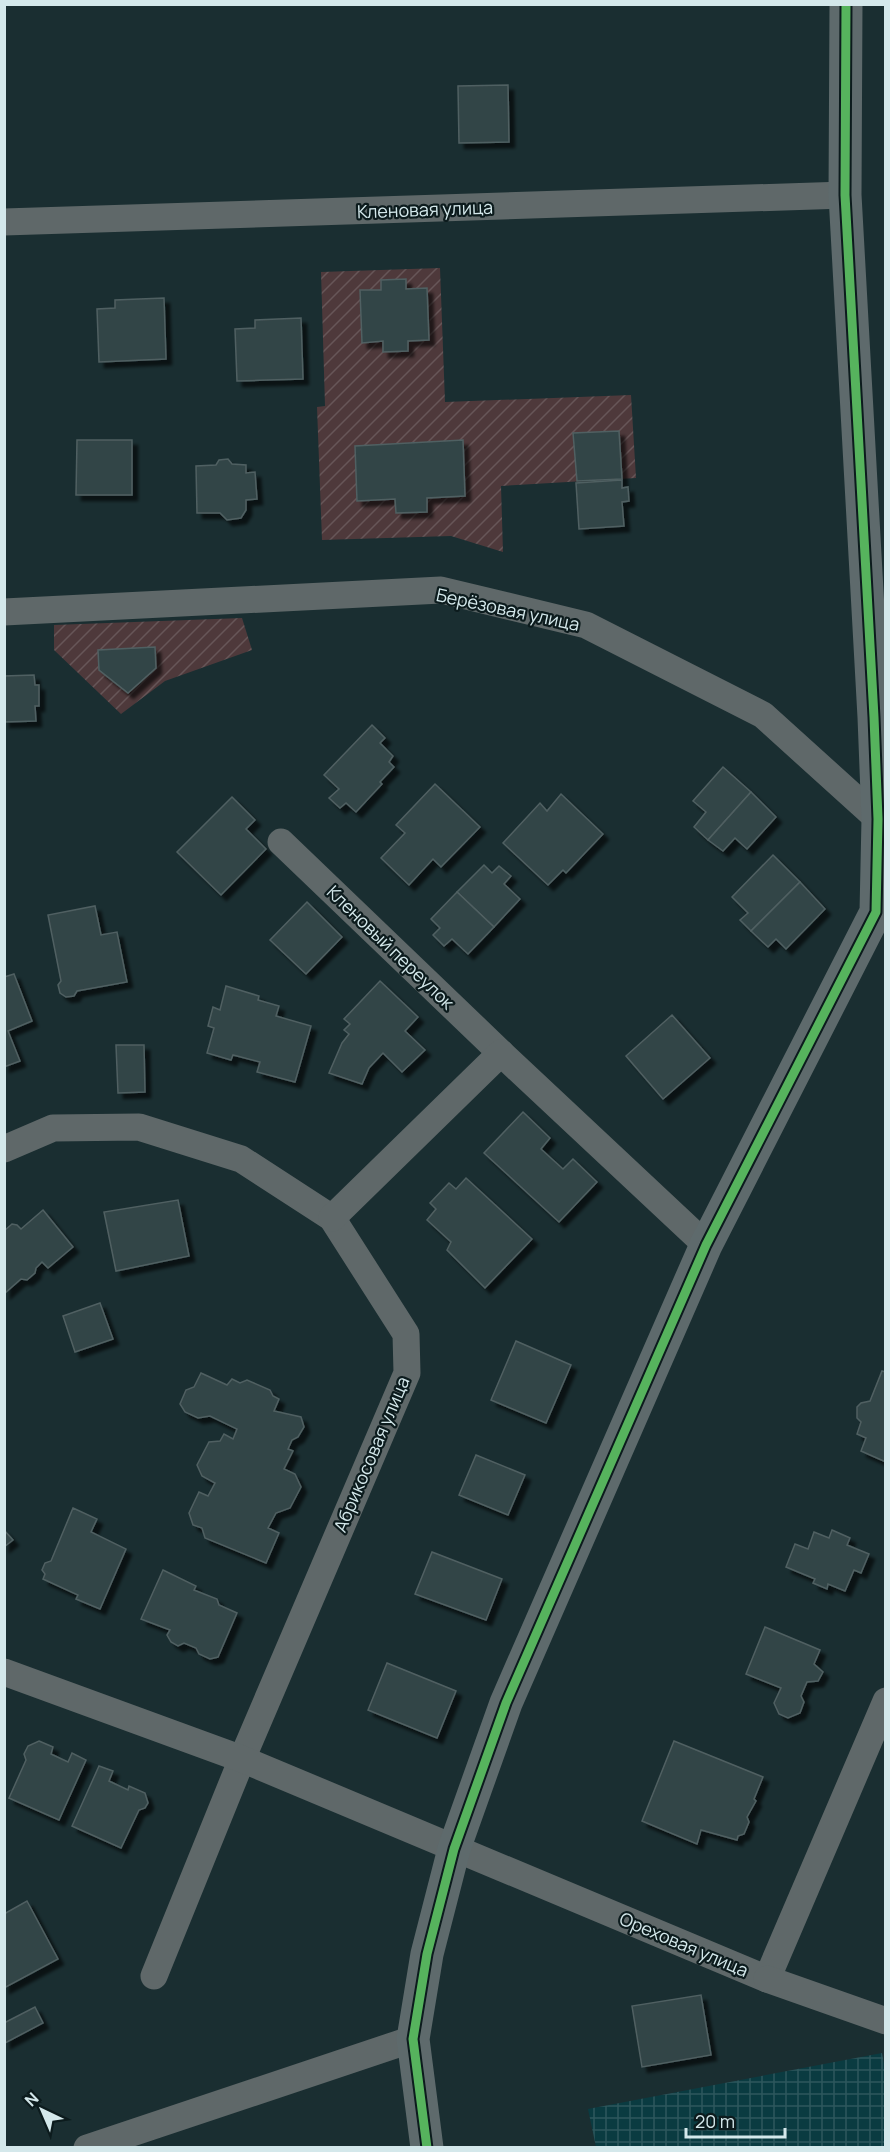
<svg xmlns="http://www.w3.org/2000/svg" width="890" height="2152" viewBox="0 0 890 2152" font-family="Manrope,sans-serif">
  <defs>
    <pattern id="industrial-grid" width="8" height="8" patternUnits="userSpaceOnUse" patternTransform="scale(1.5)"><rect width="8" height="8" fill="#0a3b41"/><path d="M0 4h8M4 0v8" fill="none" stroke="#2d575d"/></pattern>
    <pattern id="garden-furrows" width="10" height="10" patternUnits="userSpaceOnUse" patternTransform="scale(1.5)"><rect width="10" height="10" fill="#4e393b"/><path d="M-1 1l2-2M0 10L10 0M9 11l2-2" fill="none" stroke="#675658"/></pattern>
    <filter id="shadow"><feDropShadow dx="5.5" dy="5.5" stdDeviation="1.5" flood-color="#0009"/></filter>
  </defs>
  <rect width="100%" height="100%" fill="#1a2e31"/>
  <!-- industrial -->
  <path fill="url(#industrial-grid)" d="M 882,2053 L 886,2074 L 885,2147 L 596,2147 L 588,2109 Z"/>
  <!-- garden -->
  <g fill="url(#garden-furrows)">
    <path d="M 440,268 L 445,402 L 631,395 L 636,478 L 501,486 L 503,552 L 451,536 L 322,540 L 317,407 L 325,406 L 321,272 Z"/>
    <path d="M 242,618 L 252,650 L 165,681 L 121,714 L 54,650 L 54,625 Z"/>
  </g>
  <!-- building -->
  <g fill="#334446" stroke="#506062" stroke-width="1.5" filter="url(#shadow)">
    <path d="M 508,85 L 509,142 L 459,143 L 458,86 Z"/>
    <path d="M 406,279 L 406,289 L 427,288 L 429,340 L 408,341 L 408,351 L 383,352 L 383,341 L 362,343 L 360,290 L 381,290 L 381,280 Z"/>
    <path d="M 164,298 L 166,359 L 99,362 L 97,309 L 115,308 L 115,300 Z"/>
    <path d="M 301,318 L 303,379 L 237,381 L 235,329 L 255,328 L 255,320 Z"/>
    <path d="M 619,431 L 622,479 L 577,481 L 573,433 Z"/>
    <path d="M 77,440 L 132,440 L 132,495 L 76,495 Z"/>
    <path d="M 463,440 L 465,496 L 427,498 L 427,512 L 396,513 L 395,499 L 357,501 L 355,446 Z"/>
    <path d="M 228,459 L 232,464 L 246,465 L 246,473 L 255,472 L 257,499 L 246,500 L 246,510 L 241,518 L 227,520 L 220,513 L 197,513 L 196,466 L 216,465 L 219,460 Z"/>
    <path d="M 622,480 L 622,488 L 628,487 L 629,501 L 622,502 L 624,526 L 579,529 L 576,483 Z"/>
    <path d="M 155,647 L 156,668 L 128,693 L 99,670 L 98,650 Z"/>
    <path d="M 34,675 L 35,685 L 39,685 L 39,706 L 35,706 L 36,721 L 4,722 L 4,676 Z"/>
    <path d="M 372,725 L 385,738 L 380,743 L 393,756 L 389,762 L 394,767 L 380,782 L 382,784 L 356,812 L 346,803 L 340,808 L 329,798 L 339,789 L 324,775 Z"/>
    <path d="M 723,767 L 751,792 L 708,840 L 694,827 L 706,812 L 693,801 Z"/>
    <path d="M 435,784 L 480,827 L 441,867 L 433,859 L 409,885 L 381,858 L 405,833 L 396,825 Z"/>
    <path d="M 751,792 L 776,817 L 747,849 L 735,838 L 723,851 L 708,840 Z"/>
    <path d="M 561,794 L 603,834 L 566,873 L 563,870 L 548,885 L 503,843 L 540,803 L 547,811 Z"/>
    <path d="M 232,797 L 255,820 L 246,829 L 266,849 L 221,895 L 177,852 Z"/>
    <path d="M 773,855 L 800,882 L 751,931 L 740,920 L 748,913 L 732,897 Z"/>
    <path d="M 484,865 L 492,873 L 499,866 L 511,876 L 504,884 L 520,899 L 494,927 L 457,892 Z"/>
    <path d="M 800,882 L 825,909 L 786,949 L 776,939 L 768,947 L 751,931 Z"/>
    <path d="M 457,892 L 494,927 L 468,954 L 452,939 L 444,946 L 433,935 L 440,928 L 431,919 Z"/>
    <path d="M 307,902 L 342,937 L 306,974 L 270,940 Z"/>
    <path d="M 95,906 L 101,935 L 117,932 L 127,982 L 77,991 L 74,996 L 66,997 L 60,993 L 58,985 L 61,981 L 48,915 Z"/>
    <path d="M 14,974 L 32,1021 L 8,1031 L 20,1061 L 4,1067 L 4,977 Z"/>
    <path d="M 380,981 L 418,1017 L 405,1031 L 425,1050 L 402,1072 L 383,1053 L 369,1068 L 362,1084 L 329,1073 L 342,1043 L 349,1034 L 344,1030 L 350,1024 L 344,1019 Z"/>
    <path d="M 226,986 L 259,996 L 258,1000 L 279,1006 L 276,1016 L 311,1026 L 295,1082 L 257,1072 L 260,1062 L 233,1055 L 231,1060 L 207,1053 L 214,1028 L 208,1026 L 213,1007 L 220,1010 Z"/>
    <path d="M 672,1015 L 710,1058 L 663,1099 L 626,1056 Z"/>
    <path d="M 116,1045 L 144,1045 L 145,1092 L 118,1093 Z"/>
    <path d="M 523,1112 L 550,1138 L 541,1149 L 563,1169 L 573,1159 L 597,1182 L 559,1222 L 484,1153 Z"/>
    <path d="M 466,1178 L 532,1239 L 485,1288 L 447,1250 L 451,1242 L 427,1220 L 436,1209 L 430,1203 L 449,1183 L 456,1189 Z"/>
    <path d="M 178,1200 L 189,1256 L 116,1271 L 104,1212 Z"/>
    <path d="M 43,1210 L 73,1247 L 48,1268 L 42,1262 L 36,1268 L 35,1273 L 27,1280 L 21,1279 L 5,1293 L 4,1231 L 12,1224 L 17,1225 L 21,1229 Z"/>
    <path d="M 100,1303 L 113,1339 L 75,1352 L 63,1316 Z"/>
    <path d="M 516,1341 L 571,1365 L 546,1423 L 491,1400 Z"/>
    <path d="M 882,1371 L 886,1372 L 886,1462 L 861,1451 L 866,1438 L 857,1434 L 861,1422 L 857,1418 L 857,1407 L 861,1403 L 870,1401 Z"/>
    <path d="M 201,1373 L 227,1385 L 232,1379 L 240,1383 L 247,1380 L 270,1390 L 273,1396 L 279,1399 L 274,1411 L 301,1417 L 304,1427 L 298,1437 L 292,1440 L 288,1449 L 293,1451 L 284,1469 L 295,1474 L 301,1487 L 290,1508 L 276,1513 L 268,1528 L 279,1533 L 266,1563 L 205,1538 L 202,1528 L 193,1525 L 189,1513 L 199,1492 L 208,1496 L 215,1483 L 202,1476 L 197,1465 L 209,1442 L 220,1441 L 224,1434 L 233,1439 L 237,1429 L 210,1416 L 198,1418 L 185,1412 L 180,1404 L 186,1390 L 194,1387 Z"/>
    <path d="M 476,1455 L 525,1475 L 508,1515 L 459,1495 Z"/>
    <path d="M 73,1508 L 97,1519 L 91,1532 L 126,1549 L 100,1609 L 76,1599 L 78,1595 L 43,1579 L 45,1574 L 42,1570 L 45,1563 L 51,1561 Z"/>
    <path d="M 4,1530 L 13,1540 L 4,1547 Z"/>
    <path d="M 832,1530 L 850,1538 L 847,1545 L 869,1554 L 861,1573 L 854,1570 L 845,1591 L 828,1584 L 827,1589 L 813,1583 L 815,1579 L 786,1567 L 795,1544 L 808,1549 L 814,1532 L 829,1538 Z"/>
    <path d="M 432,1552 L 502,1579 L 486,1620 L 415,1594 Z"/>
    <path d="M 163,1570 L 196,1586 L 194,1590 L 217,1599 L 219,1605 L 237,1613 L 218,1657 L 210,1659 L 199,1654 L 196,1648 L 184,1643 L 178,1646 L 171,1642 L 167,1635 L 170,1630 L 141,1619 Z"/>
    <path d="M 765,1627 L 820,1650 L 814,1664 L 823,1672 L 818,1681 L 807,1682 L 801,1696 L 804,1702 L 800,1713 L 788,1718 L 779,1714 L 774,1703 L 781,1688 L 746,1674 Z"/>
    <path d="M 387,1663 L 456,1691 L 437,1738 L 368,1710 Z"/>
    <path d="M 39,1741 L 53,1747 L 51,1754 L 68,1762 L 72,1753 L 86,1760 L 59,1820 L 9,1798 L 26,1760 L 24,1754 L 28,1746 Z"/>
    <path d="M 674,1741 L 763,1777 L 754,1799 L 756,1801 L 747,1817 L 749,1822 L 744,1834 L 738,1836 L 737,1840 L 701,1830 L 697,1844 L 642,1821 Z"/>
    <path d="M 99,1766 L 113,1771 L 109,1781 L 128,1790 L 129,1786 L 145,1793 L 148,1803 L 145,1808 L 139,1810 L 121,1848 L 72,1826 Z"/>
    <path d="M 27,1901 L 58,1959 L 4,1988 L 4,1914 Z"/>
    <path d="M 701,1995 L 711,2055 L 642,2067 L 632,2006 Z"/>
    <path d="M 35,2007 L 43,2023 L 5,2043 L 4,2023 Z"/>
  </g>
  <g fill="none" stroke-linecap="round" stroke-linejoin="round">
    <!-- street -->
    <g stroke="#5f6869" stroke-width="27">
      <path d="M 4,222 L 845,195"/>
      <path d="M 4,612 L 441,590 L 586,625 L 763,715 L 878,819"/>
      <path d="M 281,842 L 501,1053"/>
      <path d="M 4,1149 L 53,1128 L 139,1127 L 241,1159 L 332,1218 L 406,1334 L 407,1373 L 242,1759 L 154,1976"/>
      <path d="M 332,1218 L 501,1053 L 706,1245"/>
      <path d="M 4,1672 L 242,1759 L 767,1979 L 886,1701"/>
      <path d="M 767,1979 L 886,2021"/>
      <path d="M 87,2148 L 413,2039"/>
    </g>
    <!-- secondary -->
    <path stroke="#5e6a6c" stroke-width="33" d="M 427,2148 L 413,2039 L 427,1954 L 454,1849 L 506,1703 L 706,1245 L 876,912 L 878,819 L 874,717 L 845,195 L 846,4"/>
    <!-- cycleway casing -->
    <g stroke="#0c1b1d" stroke-width="13">
      <path id="cycleway" d="M 427,2148 L 413,2039 L 427,1954 L 454,1849 L 506,1703 L 706,1245 L 876,912 L 878,819 L 874,717 L 845,195 L 846,4"/>
    </g>
    <!-- cycleway -->
    <use href="#cycleway" stroke="#56b35d" stroke-width="9"/>
  </g>
  <g text-anchor="middle" dominant-baseline="central" stroke-width="4.5" stroke-linejoin="round" paint-order="stroke">
    <!-- street labels -->
    <g font-size="18" fill="#d4e8eb" stroke="#0c1b1d">
      <text transform="translate(425 209) rotate(-2)">Кленовая улица</text>
      <text transform="translate(508 609) rotate(12)">Берёзовая улица</text>
      <text transform="translate(391 947) rotate(44)">Кленовый переулок</text>
      <text transform="translate(371 1454) rotate(-67)">Абрикосовая улица</text>
      <text transform="translate(684 1944) rotate(23)">Ореховая улица</text>
    </g>
  </g>
  <!-- border -->
  <rect width="890" height="2152" fill="none" stroke="#d4e8eb" stroke-width="12"/>
  <!-- north arrow -->
  <g transform="translate(42 2110) rotate(316)" stroke="#0c1b1d" stroke-width="4.5" paint-order="stroke">
  <path d="M0-4.5L10 22L0 15L-10 22Z" fill="#d4e8eb"/>
  <text y="-9" font-size="16" font-weight="bold" text-anchor="middle" fill="#d4e8eb">N</text>
  </g>
  <!-- scale -->
  <path d="M686 2128v9h99v-9" fill="none" stroke="#d4e8eb" stroke-width="3"/>
  <text x="695" y="2128" font-size="18" fill="#d4e8eb" stroke="#0c1b1d" stroke-width="4.5" paint-order="stroke">20 m</text>
</svg>
